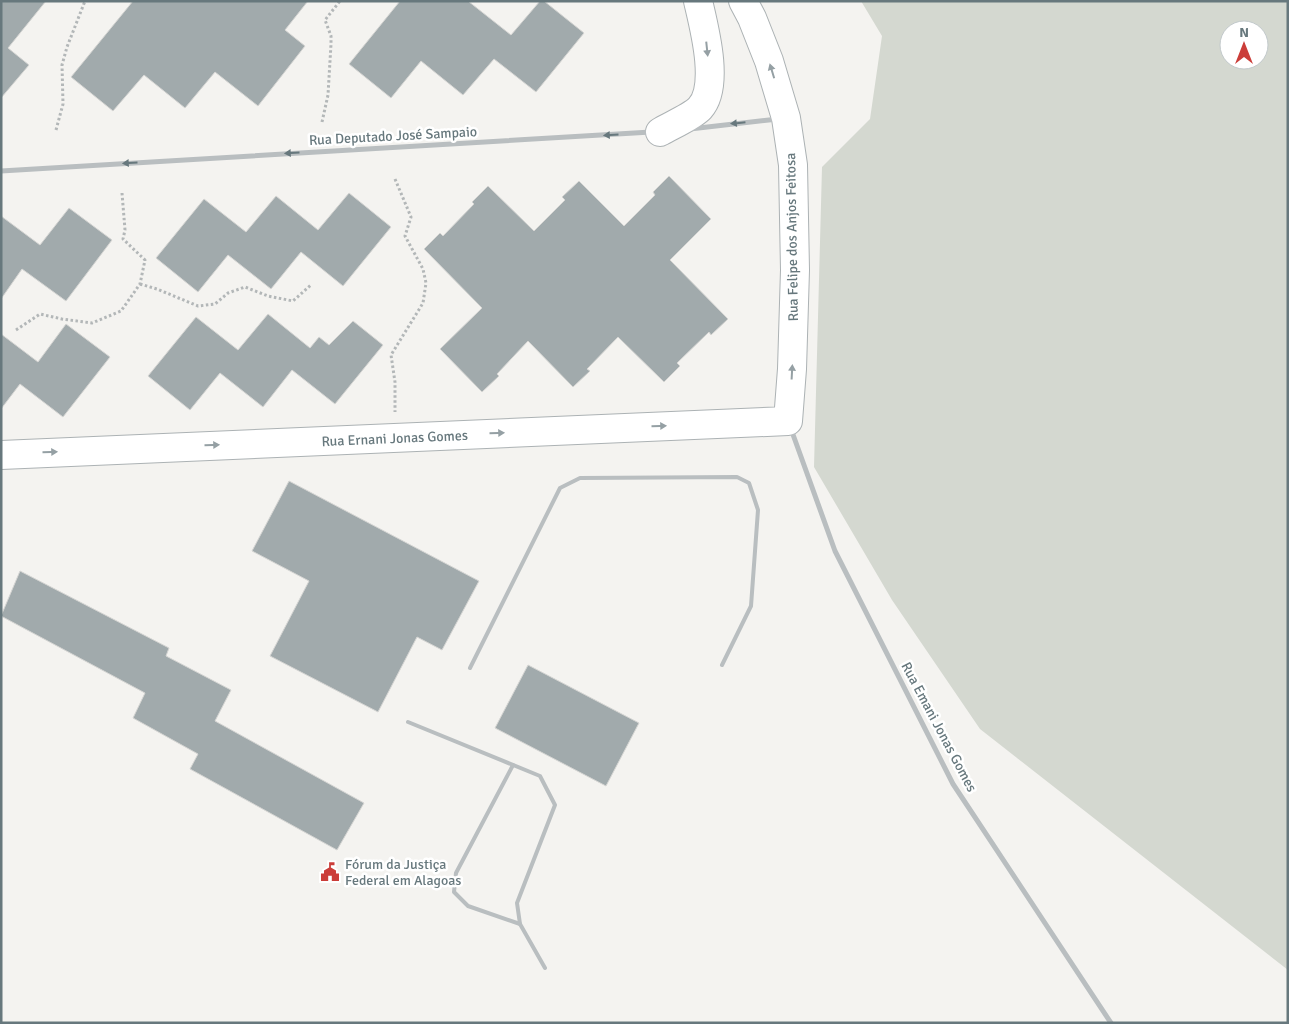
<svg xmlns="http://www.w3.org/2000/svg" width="1289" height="1024" viewBox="0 0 1289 1024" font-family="Signika,sans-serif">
  <rect width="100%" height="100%" fill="#f4f3f0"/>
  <!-- green -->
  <path fill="#d4d8d0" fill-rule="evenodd" d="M 861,1 L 1288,1 L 1288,970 L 980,729 L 892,600 L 814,467 L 822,167 L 870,119 L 882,36 ZM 1229,30 L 1259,30 L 1259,60 L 1229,60 Z"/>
  <!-- building -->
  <g fill="#a1aaac" stroke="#d5d5d3">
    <path d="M 1,1 L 46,1 L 8,48 L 29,65 L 1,98 Z"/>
    <path d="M 133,1 L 308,1 L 285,30 L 305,46 L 258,106 L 215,72 L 185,108 L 144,75 L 113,111 L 71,77 Z"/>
    <path d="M 400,1 L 468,1 L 511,35 L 540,1 L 544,1 L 584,33 L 536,92 L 494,59 L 463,95 L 421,61 L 391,98 L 349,64 Z"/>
    <path d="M 669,176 L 711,219 L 670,260 L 728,319 L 711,335 L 709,332 L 677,363 L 680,366 L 664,382 L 618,337 L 587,369 L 590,371 L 573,387 L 528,341 L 497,374 L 499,376 L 482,392 L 440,349 L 482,308 L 424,249 L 440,233 L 443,236 L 474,204 L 472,202 L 488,186 L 534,231 L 565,200 L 562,197 L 579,181 L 624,226 L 655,195 L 653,192 Z"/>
    <path d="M 349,193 L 391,227 L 343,286 L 301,252 L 271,289 L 228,255 L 198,292 L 156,258 L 204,199 L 246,232 L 276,196 L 318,230 Z"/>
    <path d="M 69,208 L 112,240 L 66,301 L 22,269 L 1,299 L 1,216 L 40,245 Z"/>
    <path d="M 268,314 L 310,348 L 319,337 L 329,345 L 353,321 L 383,345 L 335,404 L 292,370 L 263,407 L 220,373 L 190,410 L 148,376 L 196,317 L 238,350 Z"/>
    <path d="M 66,324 L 110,357 L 63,417 L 20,384 L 1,409 L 1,334 L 38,362 Z"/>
    <path d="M 289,481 L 479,581 L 442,650 L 417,637 L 378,712 L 270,656 L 309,581 L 252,551 Z"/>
    <path d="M 20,571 L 169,648 L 166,656 L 231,690 L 215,721 L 364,803 L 337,850 L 190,769 L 198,754 L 133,718 L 145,693 L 1,616 Z"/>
    <path d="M 528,665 L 639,723 L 606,786 L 495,728 Z"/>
  </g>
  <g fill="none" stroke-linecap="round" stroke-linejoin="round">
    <!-- secondary casing -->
    <g stroke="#acb2b4" stroke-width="30">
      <g id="secondary">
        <path d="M 660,132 C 670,126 693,116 700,108 C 720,86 704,27 698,1"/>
        <path id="s1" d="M 1,455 L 788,421 L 792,369 L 795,270 L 793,165 L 786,118 L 769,61 L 752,18 L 743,1"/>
      </g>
    </g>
    <!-- path -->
    <g stroke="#b3b7b8" stroke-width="3" stroke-dasharray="2.5 2.5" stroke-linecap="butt">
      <path d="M 322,122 L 328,95 L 331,44 L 331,36 L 325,20 L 340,1"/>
      <path d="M 56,130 L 63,104 L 62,65 L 67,47 L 85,1"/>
      <path d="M 395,179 L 411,217 L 405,236 L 423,269 L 426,283 L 423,303 L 391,355 L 395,382 L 395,412"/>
      <path d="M 140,284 L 157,289 L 198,306 L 215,304 L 228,293 L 245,287 L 268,296 L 293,301 L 312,284"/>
      <path d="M 16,330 L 40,314 L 62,319 L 92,323 L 121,311 L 140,284 L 145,260 L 123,239 L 125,230 L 122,193"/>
    </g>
    <!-- lane -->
    <g stroke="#b9bec0" stroke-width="4">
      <path d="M 470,668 L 560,488 L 580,478 L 737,477 L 749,483 L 758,510 L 751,606 L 722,665"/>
      <path d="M 408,722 L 540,776 L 555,805 L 517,903 L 520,924 L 545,968"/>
      <path d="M 513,765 L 456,873 L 454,892 L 468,906 L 520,924"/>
    </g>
    <!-- street -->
    <g stroke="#b9bec0" stroke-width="5">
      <path d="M 690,129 L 778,119"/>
      <path d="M 1,171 L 651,132"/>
      <path d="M 791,429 L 835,551 L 953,784 L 1111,1023"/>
    </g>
    <!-- secondary -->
    <use href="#secondary" stroke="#fff" stroke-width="28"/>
  </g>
  <!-- one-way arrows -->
  <defs><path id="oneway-solid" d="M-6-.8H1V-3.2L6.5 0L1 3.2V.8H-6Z" transform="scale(1.25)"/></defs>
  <g fill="#95a0a4">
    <use href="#oneway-solid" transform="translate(707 49) rotate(84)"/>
    <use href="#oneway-solid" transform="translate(772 71) rotate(-107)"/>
    <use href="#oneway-solid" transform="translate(792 372) rotate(-87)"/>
    <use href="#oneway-solid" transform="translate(659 426) rotate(-2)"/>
    <use href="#oneway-solid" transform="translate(497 433) rotate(-2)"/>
    <use href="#oneway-solid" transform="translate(212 445) rotate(-2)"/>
    <use href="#oneway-solid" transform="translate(50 452) rotate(-2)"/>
  </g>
  <g fill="#67787d">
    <use href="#oneway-solid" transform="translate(738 123) rotate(174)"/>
    <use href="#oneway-solid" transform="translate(611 135) rotate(177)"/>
    <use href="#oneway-solid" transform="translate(292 153) rotate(177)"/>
    <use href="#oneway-solid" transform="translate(130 163) rotate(177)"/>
  </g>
  <!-- icons -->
  <defs>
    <g id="civic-bare" transform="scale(1.5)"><path d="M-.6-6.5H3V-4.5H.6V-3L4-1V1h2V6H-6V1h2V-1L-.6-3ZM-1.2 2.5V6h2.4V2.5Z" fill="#cb3d39" stroke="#fff" stroke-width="2.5" paint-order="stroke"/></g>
  </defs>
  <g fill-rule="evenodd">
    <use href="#civic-bare" x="330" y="872"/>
  </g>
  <g text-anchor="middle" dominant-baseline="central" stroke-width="5" stroke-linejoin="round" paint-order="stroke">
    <!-- street labels -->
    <g font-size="14" fill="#67787d" stroke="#fff">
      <text transform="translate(393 136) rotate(-3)">Rua Deputado José Sampaio</text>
      <text transform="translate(792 237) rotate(-91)">Rua Felipe dos Anjos Feitosa</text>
      <text stroke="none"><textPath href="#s1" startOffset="394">Rua Ernani Jonas Gomes</textPath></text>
      <text transform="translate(939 727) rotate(62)">Rua Emani Jonas Gomes</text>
    </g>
    <!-- poi labels -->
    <g font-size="14" fill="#67787d" stroke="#fff" text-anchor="start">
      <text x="345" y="864">Fórum da Justiça<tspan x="345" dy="16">Federal em Alagoas</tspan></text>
    </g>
  </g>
  <!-- border -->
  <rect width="1289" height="1024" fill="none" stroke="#67787d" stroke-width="5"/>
  <!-- north arrow -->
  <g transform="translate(1244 45)"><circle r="24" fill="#ffffff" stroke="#c2c9cb"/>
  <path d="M0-4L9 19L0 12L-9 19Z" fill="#cb3d39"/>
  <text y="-8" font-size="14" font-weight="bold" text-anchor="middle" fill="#67787d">N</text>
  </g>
</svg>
